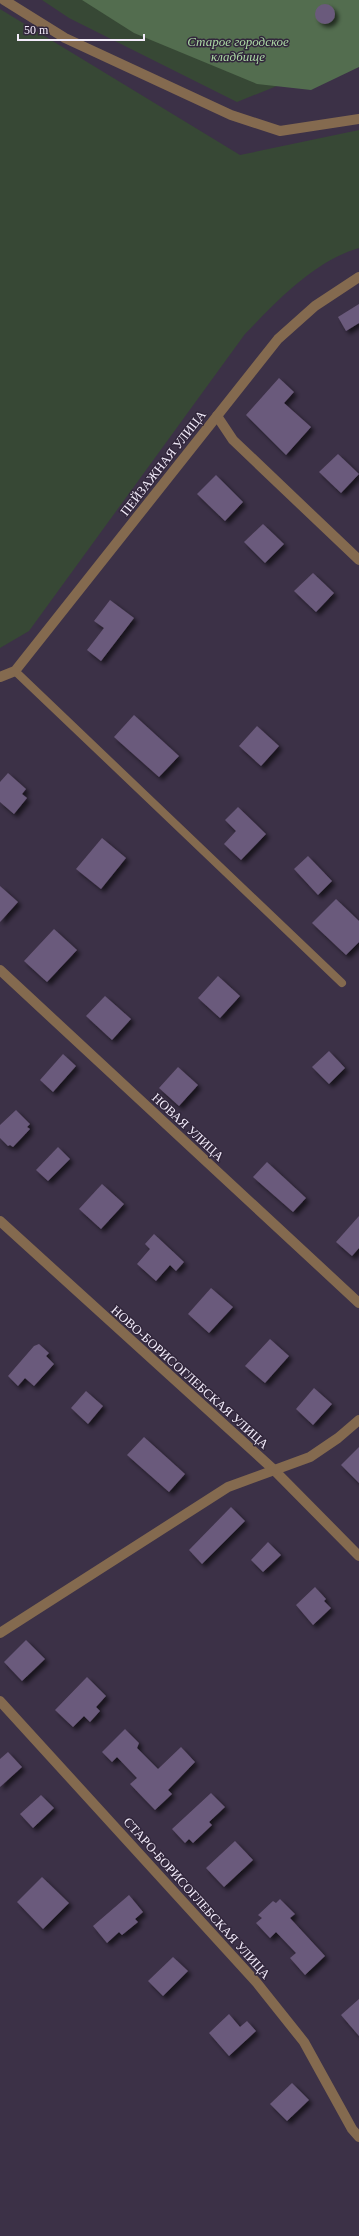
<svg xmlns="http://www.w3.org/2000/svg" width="359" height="2236" viewBox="0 0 359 2236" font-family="'Times New Roman',serif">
  <defs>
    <filter id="shadow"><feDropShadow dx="3.5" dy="3.5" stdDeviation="2" flood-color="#0009"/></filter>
  </defs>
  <rect width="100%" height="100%" fill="#3c3147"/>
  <!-- green -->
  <g fill="#374835">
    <path d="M 42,0 L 359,0 L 359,53 L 237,102 L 69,18 Z"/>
    <path d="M 0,9 L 240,155 L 359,130 L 359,248 C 314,261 277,301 245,334 L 29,631 L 0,648 Z"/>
  </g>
  <!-- forest -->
  <path fill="#536d4f" d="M 82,0 L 359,0 L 359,67 L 311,90 L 257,84 L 134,33 Z"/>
  <!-- building -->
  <g fill="#6b5a7b" filter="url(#shadow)">
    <circle cx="325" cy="14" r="10"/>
    <path d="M 359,304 L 359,323 L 346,331 L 338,317 Z"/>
    <path d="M 279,378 L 294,392 L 284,403 L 311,427 L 286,455 L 246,415 Z"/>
    <path d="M 338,454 L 359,474 L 341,493 L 319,472 Z"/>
    <path d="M 216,475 L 243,502 L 225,521 L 197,494 Z"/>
    <path d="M 263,524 L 284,544 L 265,563 L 244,542 Z"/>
    <path d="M 313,573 L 334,593 L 316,612 L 294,591 Z"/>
    <path d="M 110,600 L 134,618 L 101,661 L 87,650 L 104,628 L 94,621 Z"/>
    <path d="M 134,715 L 179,756 L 159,777 L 114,737 Z"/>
    <path d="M 257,726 L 279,746 L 261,766 L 239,746 Z"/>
    <path d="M 8,773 L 26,789 L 22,794 L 27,798 L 14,814 L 0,802 L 0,782 Z"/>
    <path d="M 238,807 L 266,834 L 241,860 L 224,844 L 236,831 L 225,820 Z"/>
    <path d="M 102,838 L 126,858 L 101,889 L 76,869 Z"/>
    <path d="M 308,856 L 332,881 L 318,895 L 294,869 Z"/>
    <path d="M 0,886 L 18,902 L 0,922 Z"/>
    <path d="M 336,899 L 359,921 L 359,942 L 346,955 L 312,923 Z"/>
    <path d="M 54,929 L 77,950 L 47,982 L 24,961 Z"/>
    <path d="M 218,976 L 240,996 L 220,1018 L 198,998 Z"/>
    <path d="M 105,996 L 131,1019 L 112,1040 L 86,1016 Z"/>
    <path d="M 329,1051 L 345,1068 L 329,1084 L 312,1067 Z"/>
    <path d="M 63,1054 L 76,1066 L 53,1092 L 40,1080 Z"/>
    <path d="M 178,1067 L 198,1085 L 179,1106 L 159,1088 Z"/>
    <path d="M 16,1110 L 30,1124 L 27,1127 L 30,1129 L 13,1147 L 10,1145 L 8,1146 L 0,1138 L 0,1125 Z"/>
    <path d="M 58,1147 L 70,1159 L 48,1181 L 36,1170 Z"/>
    <path d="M 267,1162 L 306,1198 L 293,1212 L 253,1177 Z"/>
    <path d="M 102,1184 L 124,1204 L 101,1229 L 79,1209 Z"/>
    <path d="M 359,1216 L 359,1248 L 352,1256 L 336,1242 Z"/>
    <path d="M 154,1234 L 184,1262 L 176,1271 L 170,1265 L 156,1281 L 137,1264 L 150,1249 L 145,1244 Z"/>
    <path d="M 211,1288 L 233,1307 L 209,1333 L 188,1314 Z"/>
    <path d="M 270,1339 L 289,1356 L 265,1383 L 245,1366 Z"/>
    <path d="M 39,1344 L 49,1353 L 46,1356 L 54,1364 L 34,1386 L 25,1378 L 18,1386 L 8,1376 L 34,1346 Z"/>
    <path d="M 314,1388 L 332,1404 L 313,1425 L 296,1409 Z"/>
    <path d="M 86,1391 L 103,1406 L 88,1424 L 71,1408 Z"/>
    <path d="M 144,1437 L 185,1474 L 169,1492 L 127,1455 Z"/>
    <path d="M 359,1447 L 359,1483 L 341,1465 Z"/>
    <path d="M 231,1507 L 245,1521 L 202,1564 L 189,1550 Z"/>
    <path d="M 268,1542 L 281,1555 L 263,1572 L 251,1560 Z"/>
    <path d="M 315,1587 L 326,1599 L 324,1601 L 331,1608 L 313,1625 L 296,1605 Z"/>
    <path d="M 26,1640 L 45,1659 L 22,1681 L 4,1662 Z"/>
    <path d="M 87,1677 L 106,1696 L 96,1707 L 100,1711 L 90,1722 L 84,1716 L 73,1727 L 55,1710 Z"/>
    <path d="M 125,1729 L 139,1743 L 137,1748 L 158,1769 L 181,1747 L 195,1762 L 168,1790 L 172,1794 L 155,1810 L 130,1784 L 137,1778 L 117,1757 L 112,1762 L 102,1752 Z"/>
    <path d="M 8,1752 L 22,1767 L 0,1787 L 0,1759 Z"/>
    <path d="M 211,1793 L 225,1807 L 209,1822 L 212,1825 L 193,1843 L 189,1839 L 185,1843 L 172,1829 Z"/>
    <path d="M 41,1795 L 54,1808 L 33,1828 L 20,1814 Z"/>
    <path d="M 235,1841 L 253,1860 L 224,1887 L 206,1868 Z"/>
    <path d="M 42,1877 L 69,1903 L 43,1929 L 17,1902 Z"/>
    <path d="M 129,1895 L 143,1912 L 135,1919 L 138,1922 L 122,1935 L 119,1932 L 107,1943 L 93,1926 Z"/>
    <path d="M 280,1899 L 295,1914 L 290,1918 L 325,1956 L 305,1975 L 290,1958 L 296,1953 L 276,1932 L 270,1938 L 256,1923 L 262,1918 L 258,1915 L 273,1901 L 276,1903 Z"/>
    <path d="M 173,1957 L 188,1971 L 163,1996 L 148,1981 Z"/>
    <path d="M 359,1999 L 359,2036 L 341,2015 Z"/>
    <path d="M 229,2014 L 240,2027 L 247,2021 L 256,2031 L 229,2056 L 209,2033 Z"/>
    <path d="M 292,2083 L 309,2100 L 287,2121 L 270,2104 Z"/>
  </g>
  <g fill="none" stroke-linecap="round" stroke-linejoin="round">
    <!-- service -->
    <path stroke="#846a4f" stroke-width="8" d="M 15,671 L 342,983"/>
    <!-- minor -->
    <g stroke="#846a4f" stroke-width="10">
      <path d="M 4,0 L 65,38 L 231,115 L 280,131 L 359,119"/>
      <path d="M 217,416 L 233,440 L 359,560"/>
      <path d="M 0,677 L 15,671 L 278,339 L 315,306 L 359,277"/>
      <path d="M 0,970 L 359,1303"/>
      <path d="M 0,1221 L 273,1469 L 359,1556"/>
      <path d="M 0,1633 L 228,1487 L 310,1457 L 338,1438 L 359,1420"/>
      <path d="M 0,1701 L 257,1983 L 304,2042 L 352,2129 L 359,2137"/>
    </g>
  </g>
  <g text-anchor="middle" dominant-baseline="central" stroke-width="3" stroke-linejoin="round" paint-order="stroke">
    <!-- park labels -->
    <g font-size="13" font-style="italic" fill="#acd9a5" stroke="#32273c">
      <text x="238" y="41">Старое городское<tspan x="238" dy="15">кладбище</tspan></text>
    </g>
    <!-- street labels -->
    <g font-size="13" fill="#f3ecfb" stroke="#32273c">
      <text transform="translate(163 463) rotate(-52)">ПЕЙЗАЖНАЯ УЛИЦА</text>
      <text transform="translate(188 1127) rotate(43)">НОВАЯ УЛИЦА</text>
      <text transform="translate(190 1377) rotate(42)">НОВО-БОРИСОГЛЕБСКАЯ УЛИЦА</text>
      <text transform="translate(197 1898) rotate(48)">СТАРО-БОРИСОГЛЕБСКАЯ УЛИЦА</text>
    </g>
  </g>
  <!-- scale -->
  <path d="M18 34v6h126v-6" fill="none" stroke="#f3ecfb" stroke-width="2"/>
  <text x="24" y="34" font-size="12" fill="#f3ecfb" stroke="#32273c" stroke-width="3" paint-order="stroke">50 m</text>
</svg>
